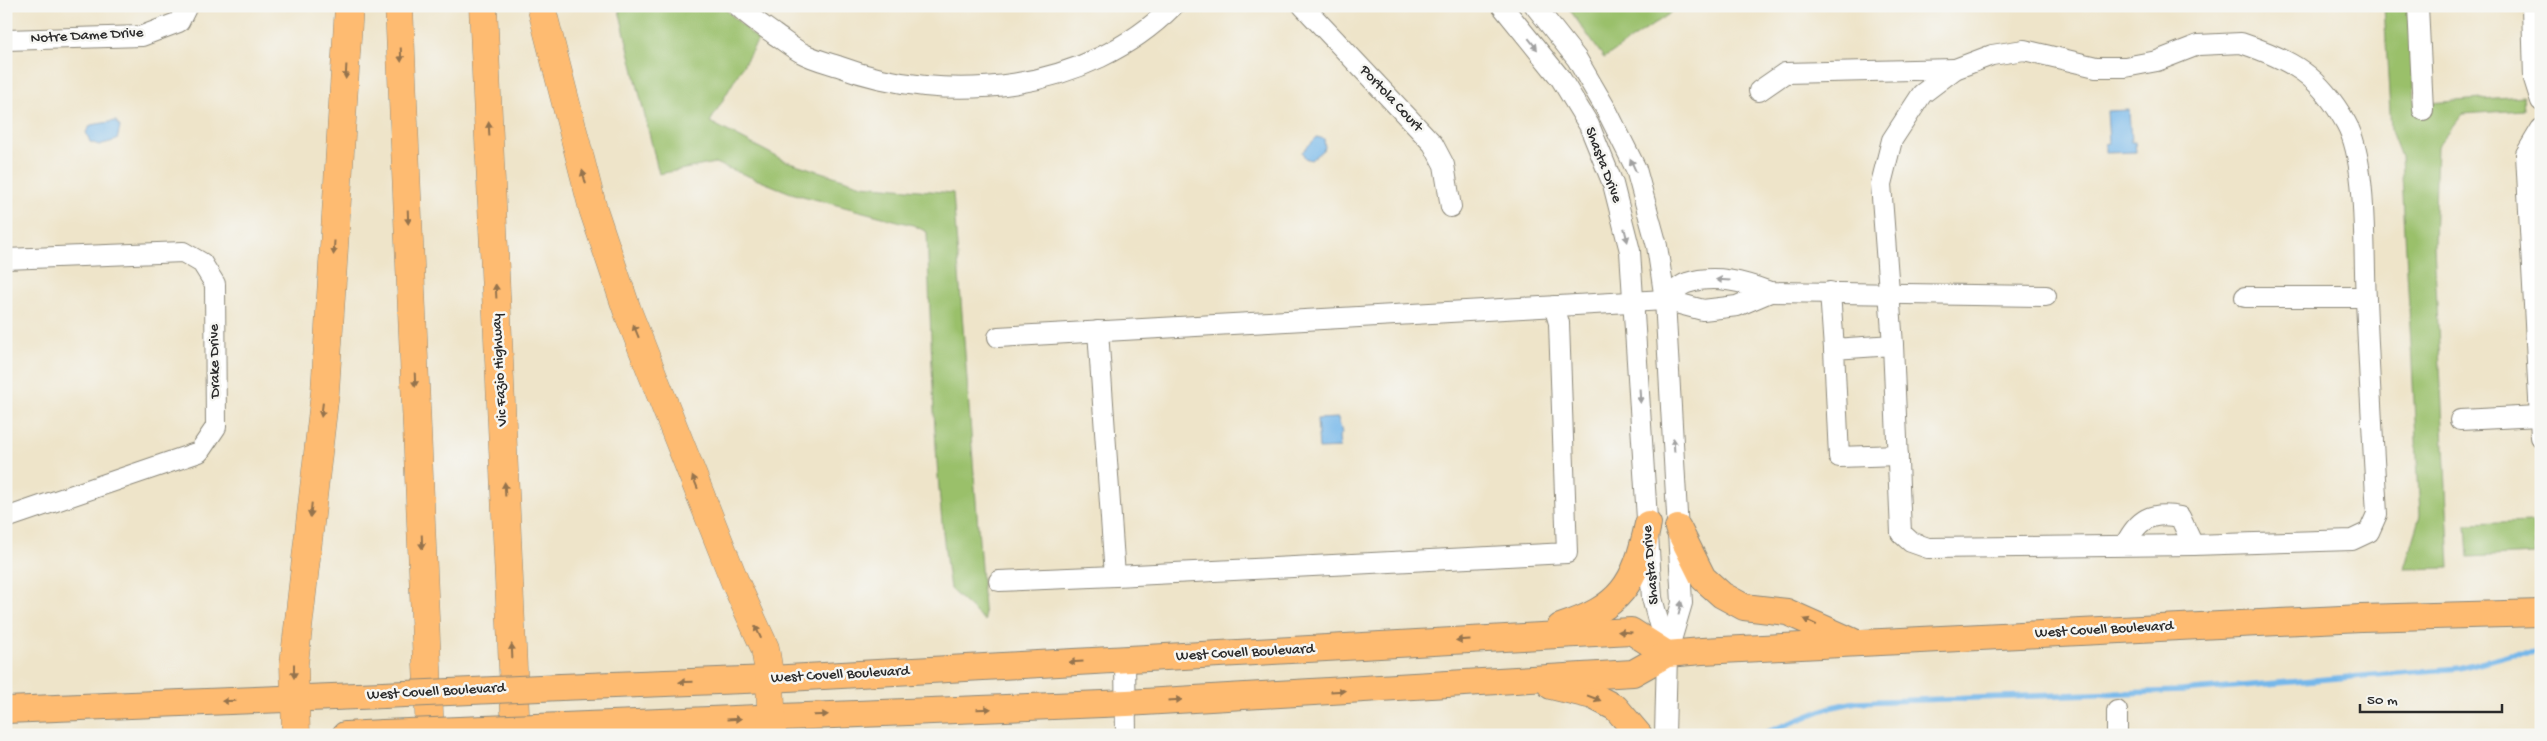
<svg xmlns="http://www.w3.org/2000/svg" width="2547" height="741" viewBox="0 0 2547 741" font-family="'Gochi Hand',sans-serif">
  <rect width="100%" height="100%" fill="#f6f6f2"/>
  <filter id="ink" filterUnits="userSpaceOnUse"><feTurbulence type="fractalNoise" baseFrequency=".02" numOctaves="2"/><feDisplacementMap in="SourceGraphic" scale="10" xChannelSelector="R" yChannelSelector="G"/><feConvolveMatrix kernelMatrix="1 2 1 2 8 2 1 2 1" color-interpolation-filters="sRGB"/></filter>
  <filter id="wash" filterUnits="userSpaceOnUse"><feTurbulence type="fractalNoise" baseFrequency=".0096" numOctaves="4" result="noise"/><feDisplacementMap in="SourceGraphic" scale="20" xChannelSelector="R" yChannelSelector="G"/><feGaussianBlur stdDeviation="1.12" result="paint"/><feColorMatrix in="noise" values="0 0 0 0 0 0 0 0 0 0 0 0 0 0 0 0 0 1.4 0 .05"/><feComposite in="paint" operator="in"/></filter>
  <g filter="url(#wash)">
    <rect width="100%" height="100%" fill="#eee4c9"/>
    <!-- green -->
    <g fill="#9ac06b" stroke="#62764b">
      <path d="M 618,6 L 722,6 L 758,40 L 710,122 L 783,160 L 862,185 L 953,193 L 985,621 L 950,589 C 933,471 932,351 927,232 L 913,225 L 791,193 L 715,163 L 659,174 Z"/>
      <path d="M 1567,6 L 1681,6 L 1604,58 Z"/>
      <path d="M 2384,6 L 2410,6 L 2415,104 L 2523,96 L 2524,110 L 2463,114 L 2437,146 L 2434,245 L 2450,568 L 2404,569 L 2420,515 L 2401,157 L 2391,131 Z"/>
      <path d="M 2534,522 L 2535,554 L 2468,557 L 2466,524 Z"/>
    </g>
    <!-- water -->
    <g fill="#75b7ea" stroke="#50718a">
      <path d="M 2129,110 L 2131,142 L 2135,142 L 2136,152 L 2105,153 L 2105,144 L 2109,143 L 2107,111 Z"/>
      <path d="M 116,121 L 120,127 L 117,140 L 99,145 L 90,142 L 86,132 L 91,125 Z"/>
      <path d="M 1317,137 L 1324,139 L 1325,148 L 1311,160 L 1305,158 L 1302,152 Z"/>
      <path d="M 1338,418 L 1342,433 L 1339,437 L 1340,448 L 1319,449 L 1317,419 Z"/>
    </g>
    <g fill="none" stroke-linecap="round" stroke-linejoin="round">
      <!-- stream -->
      <path stroke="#75b7ea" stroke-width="5.5" d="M 1760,735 L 1828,708 L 1856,702 L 2182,691 L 2460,668 L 2511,654 L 2541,652"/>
    </g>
  </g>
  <g filter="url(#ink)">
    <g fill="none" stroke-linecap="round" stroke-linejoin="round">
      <!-- minor casing -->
      <g stroke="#8c887a" stroke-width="22">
        <g id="minor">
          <path d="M 738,6 C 749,17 762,25 774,34 C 783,40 792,48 802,53 C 813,59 826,62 838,66 C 948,107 1087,92 1173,6"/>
          <path d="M 1303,6 L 1433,144 L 1444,165 L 1451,207"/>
          <path d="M 1502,6 L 1561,79 L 1589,125 L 1613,184 L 1630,251 L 1652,598 L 1667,654"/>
          <path d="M 1535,6 L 1577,59 L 1606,109 L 1636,169 L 1657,246 L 1665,300 L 1682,603 L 1667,654 L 1665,735"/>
          <path d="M 2418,6 L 2423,110"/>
          <path d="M 2532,6 L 2534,79 L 2541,101"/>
          <path d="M 6,40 L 142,36 L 179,22 L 187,6"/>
          <path d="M 2241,43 C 2292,60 2319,75 2346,123 C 2368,162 2363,252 2366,299 C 2369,371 2373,443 2377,514 L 2369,532 L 2352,540 L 2193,545 L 1928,548 L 1911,542 L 1901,533 L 1893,345 L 1881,184 L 1892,140 L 1922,94 L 1955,69 L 1992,55 L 2024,50 L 2096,67 L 2125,67 L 2157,61 L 2198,45 Z"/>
          <path d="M 1759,91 L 1785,73 L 1955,69"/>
          <path d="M 2541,129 L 2526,154 L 2541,437"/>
          <path d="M 6,259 L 183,252 L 202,263 L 215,284 L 216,427 L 199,452 L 6,518"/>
          <path d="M 1830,292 L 1834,349"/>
          <path d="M 2245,297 L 2365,297"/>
          <path d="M 1665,300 C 1671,295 1679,285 1687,283 C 1715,274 1744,282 1770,292 L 2046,296"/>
          <path d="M 1098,331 L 1115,576 L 1567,553 L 1559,323 L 1554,306"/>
          <path d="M 998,337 L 1665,300 L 1703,310 L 1737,306 L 1770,292"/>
          <path d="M 1893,345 L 1834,349 L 1839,457 L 1898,455"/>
          <path d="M 2460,420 L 2539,416"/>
          <path d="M 2125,545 C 2138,519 2151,511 2180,517 L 2193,545"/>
          <path d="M 999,581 L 1115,576"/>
          <path d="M 1125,660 L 1126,735"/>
          <path d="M 2117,711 L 2117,735"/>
        </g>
      </g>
      <!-- major casing -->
      <g stroke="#8c887a" stroke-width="28">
        <g id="major">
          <path d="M 1678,528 L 1703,578 L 1722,595 L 1744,607 L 1787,612 L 1852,641"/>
          <path d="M 1560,627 C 1621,607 1635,585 1648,524"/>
          <path d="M 1551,686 L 1593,696 L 1616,708 L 1639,735"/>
          <path d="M 561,687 L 770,679 L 1631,631 L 1667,654"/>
          <path d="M 6,710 L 383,695"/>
          <path d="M 563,726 L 1127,703 L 1633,673 L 1667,654 L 1702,651 L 2361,618 L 2541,613"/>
          <path d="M 345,735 L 383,733"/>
        </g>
      </g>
      <!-- highway casing -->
      <g stroke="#8c887a" stroke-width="29">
        <g id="highway">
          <path d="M 399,6 L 430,735"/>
          <path d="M 483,6 L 516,735"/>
          <path d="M 541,6 L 593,209 L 627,310 L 735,582 L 765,648 L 770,679 L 772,735"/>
          <path d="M 296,735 L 294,664 L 325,392 L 349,6"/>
        </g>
      </g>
      <!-- minor -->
      <use href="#minor" stroke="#fff" stroke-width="20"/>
      <!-- major -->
      <use href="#major" stroke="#febb71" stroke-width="26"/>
      <!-- highway -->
      <use href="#highway" stroke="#febb71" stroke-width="28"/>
      <!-- major-bridge casing -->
      <g stroke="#8c887a" stroke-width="28" stroke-linecap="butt">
        <g id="major-bridge">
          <path d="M 383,695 L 561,687"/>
          <path d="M 383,733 L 563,726"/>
        </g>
      </g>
      <!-- major-bridge -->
      <use href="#major-bridge" stroke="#febb71" stroke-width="26"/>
    </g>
    <!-- one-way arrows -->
    <defs><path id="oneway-solid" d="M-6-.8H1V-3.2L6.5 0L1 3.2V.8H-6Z" transform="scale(1.25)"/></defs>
    <g fill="#a0a0a0">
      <use href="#oneway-solid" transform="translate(1533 44) rotate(52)"/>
      <use href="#oneway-solid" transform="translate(1633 165) rotate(-114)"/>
      <use href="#oneway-solid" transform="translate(1626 235) rotate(76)"/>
      <use href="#oneway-solid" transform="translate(1723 280) rotate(-177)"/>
      <use href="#oneway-solid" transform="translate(1640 396) rotate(87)"/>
      <use href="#oneway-solid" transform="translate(1674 445) rotate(-93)"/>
      <use href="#oneway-solid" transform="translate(1680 608) rotate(-78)"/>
    </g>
    <g fill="#94734e">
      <use href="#oneway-solid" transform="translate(401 55) rotate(88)"/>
      <use href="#oneway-solid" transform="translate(346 72) rotate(93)"/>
      <use href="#oneway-solid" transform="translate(489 129) rotate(-93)"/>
      <use href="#oneway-solid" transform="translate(584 177) rotate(-105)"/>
      <use href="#oneway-solid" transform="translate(408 217) rotate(88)"/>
      <use href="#oneway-solid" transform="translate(334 248) rotate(94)"/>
      <use href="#oneway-solid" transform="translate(496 291) rotate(-93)"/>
      <use href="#oneway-solid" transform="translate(636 331) rotate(-112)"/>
      <use href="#oneway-solid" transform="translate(415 380) rotate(88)"/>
      <use href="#oneway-solid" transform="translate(322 410) rotate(97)"/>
      <use href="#oneway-solid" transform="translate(695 482) rotate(-112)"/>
      <use href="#oneway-solid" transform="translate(505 489) rotate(-93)"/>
      <use href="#oneway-solid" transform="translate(311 510) rotate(96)"/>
      <use href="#oneway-solid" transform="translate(422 542) rotate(88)"/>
      <use href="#oneway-solid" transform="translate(1810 622) rotate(-156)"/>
      <use href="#oneway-solid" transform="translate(758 632) rotate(-115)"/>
      <use href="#oneway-solid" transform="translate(1625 632) rotate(-177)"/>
      <use href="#oneway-solid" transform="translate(1463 640) rotate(177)"/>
      <use href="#oneway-solid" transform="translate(512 651) rotate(-93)"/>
      <use href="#oneway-solid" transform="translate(1076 662) rotate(177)"/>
      <use href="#oneway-solid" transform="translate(294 671) rotate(90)"/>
      <use href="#oneway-solid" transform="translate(686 682) rotate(178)"/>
      <use href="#oneway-solid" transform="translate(1338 691) rotate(-3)"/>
      <use href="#oneway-solid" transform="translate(1594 698) rotate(21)"/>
      <use href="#oneway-solid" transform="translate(1175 700) rotate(-3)"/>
      <use href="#oneway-solid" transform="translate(229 701) rotate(178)"/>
      <use href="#oneway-solid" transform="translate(984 709) rotate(-2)"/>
      <use href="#oneway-solid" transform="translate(821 715) rotate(-2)"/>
      <use href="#oneway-solid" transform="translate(734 719) rotate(-3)"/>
    </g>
  </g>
  <g text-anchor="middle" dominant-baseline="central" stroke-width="5" stroke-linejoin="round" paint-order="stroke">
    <!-- street labels -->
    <g font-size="15" fill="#2b2b2b" stroke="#f6f6f2">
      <text transform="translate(87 36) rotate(-3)">Notre Dame Drive</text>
      <text transform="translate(1391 99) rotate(47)">Portola Court</text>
      <text transform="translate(1603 165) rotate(69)">Shasta Drive</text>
      <text transform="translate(215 361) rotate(-91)">Drake Drive</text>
      <text transform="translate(500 370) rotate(-93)">Vic Fazio Highway</text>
      <text transform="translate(1651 565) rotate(-95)">Shasta Drive</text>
      <text transform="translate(2104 630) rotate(-3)">West Covell Boulevard</text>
      <text transform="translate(1245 653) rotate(-3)">West Covell Boulevard</text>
      <text transform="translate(840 675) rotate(-3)">West Covell Boulevard</text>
      <text transform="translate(436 692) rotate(-3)">West Covell Boulevard</text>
    </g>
  </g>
  <!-- margin -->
  <rect width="2547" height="741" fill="none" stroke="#f6f6f2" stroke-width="25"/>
  <!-- scale -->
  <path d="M2360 704v8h142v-8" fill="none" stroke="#2b2b2b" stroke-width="2.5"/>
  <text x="2367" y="704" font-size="15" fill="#2b2b2b" stroke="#f6f6f2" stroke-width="4" paint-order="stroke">50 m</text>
</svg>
